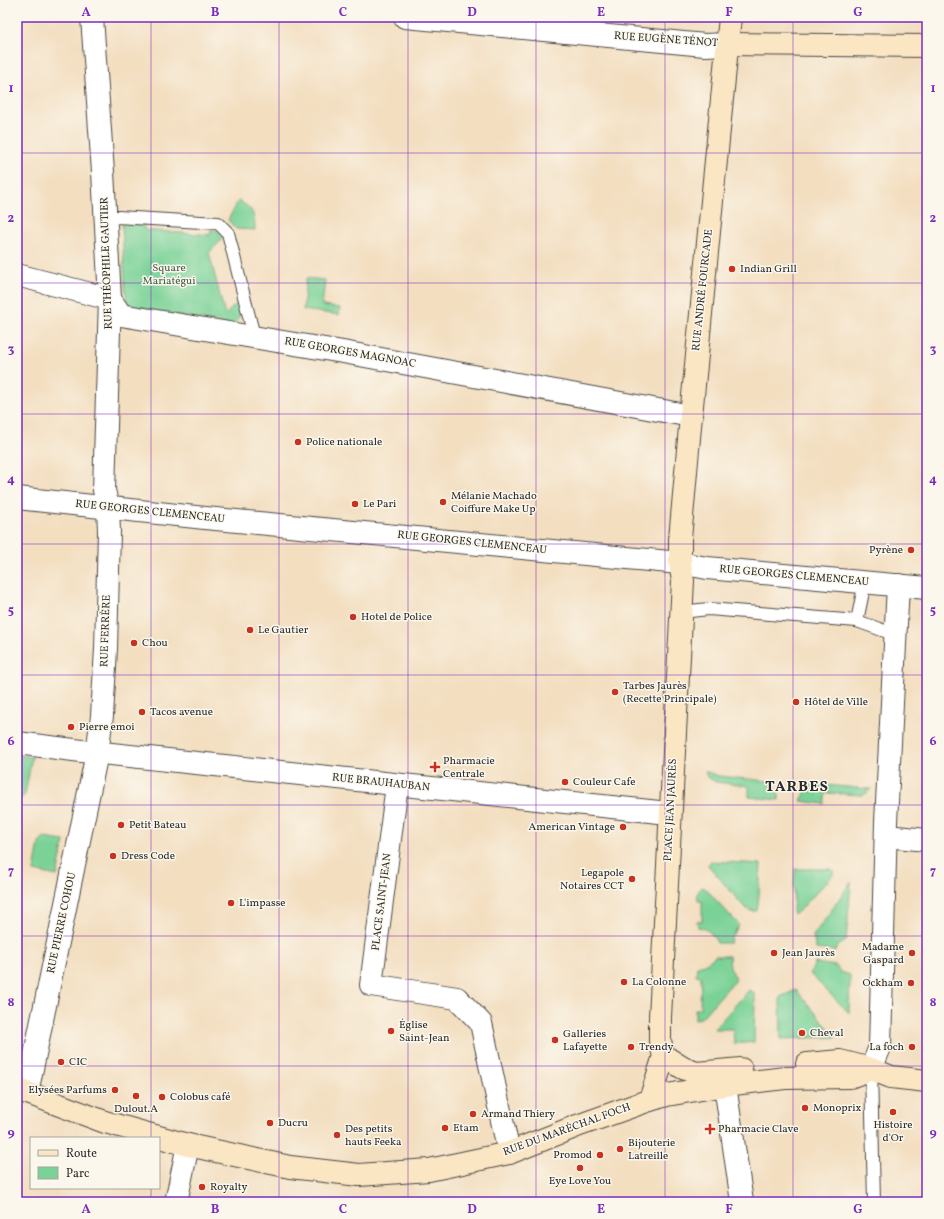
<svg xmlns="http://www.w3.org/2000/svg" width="944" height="1219" viewBox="0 0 944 1219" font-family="Vollkorn,serif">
  <rect width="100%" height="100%" fill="#fbf7ec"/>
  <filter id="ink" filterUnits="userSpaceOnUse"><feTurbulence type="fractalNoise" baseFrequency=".025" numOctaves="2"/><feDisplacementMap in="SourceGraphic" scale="8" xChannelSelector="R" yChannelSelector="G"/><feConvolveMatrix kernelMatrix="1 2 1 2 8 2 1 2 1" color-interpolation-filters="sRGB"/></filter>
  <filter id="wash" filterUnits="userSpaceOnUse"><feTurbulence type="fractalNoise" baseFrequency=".012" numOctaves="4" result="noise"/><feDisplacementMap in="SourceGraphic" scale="16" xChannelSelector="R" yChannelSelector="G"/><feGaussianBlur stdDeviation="0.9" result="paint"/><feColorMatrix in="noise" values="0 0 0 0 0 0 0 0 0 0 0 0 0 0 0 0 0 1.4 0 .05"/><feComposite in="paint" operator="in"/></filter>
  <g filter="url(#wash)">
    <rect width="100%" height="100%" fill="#f3dec0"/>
    <!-- green -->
    <g fill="#7ad297" stroke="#527e61">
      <path d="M 238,201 C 252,207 255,214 255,230 L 236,229 L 228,220 Z"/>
      <path d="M 122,224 L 144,225 L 144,230 L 210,235 L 211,229 C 217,230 220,233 223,238 L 209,253 L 225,315 L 239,301 C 241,311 240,319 234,326 L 131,307 L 127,301 L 125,289 Z"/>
      <path d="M 306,278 L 325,280 L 322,306 L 340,308 L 339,315 L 303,310 Z"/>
      <path d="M 17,755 L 32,757 L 25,795 L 19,800 L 17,799 Z"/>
      <path d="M 705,771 L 718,776 L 768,781 L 779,794 L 779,800 L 749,797 L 749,786 L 716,782 L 707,777 Z"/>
      <path d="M 813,784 L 871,789 L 868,792 L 863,795 L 826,793 L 824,804 L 801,801 L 806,791 Z"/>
      <path d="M 44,838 L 64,841 L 57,876 L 34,871 L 39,843 Z"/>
      <path d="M 711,861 L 761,864 L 759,895 L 757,911 L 751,911 L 745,908 L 708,865 Z"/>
      <path d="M 795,869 L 830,869 L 834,871 L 834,874 L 797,913 L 794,914 L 793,912 Z"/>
      <path d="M 851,882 L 846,941 L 839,945 L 835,951 L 816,949 L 813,936 Z"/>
      <path d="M 701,887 L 705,888 L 739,925 L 731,938 L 730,943 L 717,943 C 713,934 708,929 698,927 L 697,921 L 702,921 L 702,901 L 698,901 L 697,894 Z"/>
      <path d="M 715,956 L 729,956 L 730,967 L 736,979 L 701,1018 L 695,1019 L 695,1009 L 700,1009 L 701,976 L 696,975 L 697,966 C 704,965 710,961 715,956 Z"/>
      <path d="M 815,963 L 836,966 L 840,972 L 850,975 L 849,1013 L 810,974 Z"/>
      <path d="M 749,990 L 754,993 L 755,997 L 754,1042 L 734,1044 L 733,1029 L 714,1029 Z"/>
      <path d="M 796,990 L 836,1037 L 781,1039 L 780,997 Z"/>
    </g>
  </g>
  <g filter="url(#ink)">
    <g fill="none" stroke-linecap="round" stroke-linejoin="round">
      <!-- lane casing -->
      <g stroke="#494641" stroke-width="14">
        <g id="lane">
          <path d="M 106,218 L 118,217 L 218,223 L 228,233 L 254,336"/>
          <path d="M 681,612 L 709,609 L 857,621 L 896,635"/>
          <path d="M 857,621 L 865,582"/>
          <path d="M 871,1069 L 874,1202"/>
        </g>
      </g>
      <!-- street casing -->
      <g stroke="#494641" stroke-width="24">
        <g id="street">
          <path d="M 405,17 L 705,45 L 727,44"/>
          <path d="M 17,275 L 110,299 L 121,315 L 343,352 L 691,416"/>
          <path d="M 17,498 L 205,518 L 680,563 L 707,568 L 927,588"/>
          <path d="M 17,743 L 90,752"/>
          <path d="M 102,753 L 659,812"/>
          <path d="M 397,785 L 371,985 L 457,998 L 481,1023 L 509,1153"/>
          <path d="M 886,836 L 927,840"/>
          <path d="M 871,1069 L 880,1047 L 886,822 L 898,585"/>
          <path d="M 725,1085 L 742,1202"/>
          <path d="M 27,1093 L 97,753 L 102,716 L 106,649 L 109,531 L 108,508 L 104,490 L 110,299 L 103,172 L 92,17"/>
          <path d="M 176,1202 L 188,1145"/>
        </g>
      </g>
      <!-- secondary casing -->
      <g stroke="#494641" stroke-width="24">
        <g id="secondary">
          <path d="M 727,44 L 927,46"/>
          <path d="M 664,1056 L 660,1041 L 660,1017 L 683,581 L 680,563 L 680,539 L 691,416 L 730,17"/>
          <path d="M 664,1056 L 683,1068 L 696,1073 L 741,1069"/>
          <path d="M 807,1064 L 840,1061 L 871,1069 L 891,1077 L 927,1081"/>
          <path d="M 17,1089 L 105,1122 L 188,1145 L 290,1167 L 359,1175 L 429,1170 L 509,1153 L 577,1126 L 650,1100 L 667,1095 L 725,1085 L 785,1078 L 850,1077 L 871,1069"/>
          <path d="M 650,1100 L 664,1056"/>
        </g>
      </g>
      <!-- lane -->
      <use href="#lane" stroke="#fff" stroke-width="12"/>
      <!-- street -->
      <use href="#street" stroke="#fff" stroke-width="22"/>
      <!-- secondary -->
      <use href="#secondary" stroke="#fbe6c4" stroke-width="22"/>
    </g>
  </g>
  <!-- grid -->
  <path fill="none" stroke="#7b2cbf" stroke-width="1" stroke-opacity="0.55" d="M 151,17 L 151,1138M 279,17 L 279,1202M 408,17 L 408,1202M 536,17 L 536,1202M 665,17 L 665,1202M 793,17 L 793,1202M 17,153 L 927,153M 17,283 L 927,283M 17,414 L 927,414M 17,544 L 927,544M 17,675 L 927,675M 17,805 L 927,805M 17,936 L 927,936M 17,1066 L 927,1066M 151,1188 L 151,1202"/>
  <!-- markers -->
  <g fill="#c8321e" stroke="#fbf7ec" stroke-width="1.5">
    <circle cx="732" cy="269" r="4"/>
    <circle cx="298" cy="442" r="4"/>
    <circle cx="443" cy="502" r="4"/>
    <circle cx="355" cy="504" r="4"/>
    <circle cx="911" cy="550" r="4"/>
    <circle cx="353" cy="617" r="4"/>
    <circle cx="250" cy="630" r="4"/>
    <circle cx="134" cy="643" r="4"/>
    <circle cx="615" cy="692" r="4"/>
    <circle cx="796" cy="702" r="4"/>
    <circle cx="142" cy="712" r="4"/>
    <circle cx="71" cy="727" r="4"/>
    <path d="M433 761h4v4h4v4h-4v4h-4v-4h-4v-4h4z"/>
    <circle cx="565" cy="782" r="4"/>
    <circle cx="121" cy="825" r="4"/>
    <circle cx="623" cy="827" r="4"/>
    <circle cx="113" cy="856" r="4"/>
    <circle cx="632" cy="879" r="4"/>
    <circle cx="231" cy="903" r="4"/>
    <circle cx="774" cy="953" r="4"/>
    <circle cx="912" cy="953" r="4"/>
    <circle cx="624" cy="982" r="4"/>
    <circle cx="911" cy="983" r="4"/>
    <circle cx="391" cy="1031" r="4"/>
    <circle cx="802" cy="1033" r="4"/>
    <circle cx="555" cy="1040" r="4"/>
    <circle cx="631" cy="1047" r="4"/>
    <circle cx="912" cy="1047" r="4"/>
    <circle cx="61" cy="1062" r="4"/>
    <circle cx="115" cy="1090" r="4"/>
    <circle cx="136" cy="1096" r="4"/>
    <circle cx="162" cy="1097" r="4"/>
    <circle cx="805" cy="1108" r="4"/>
    <circle cx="893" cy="1112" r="4"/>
    <circle cx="473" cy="1114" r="4"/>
    <circle cx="270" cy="1123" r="4"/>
    <circle cx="445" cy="1128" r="4"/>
    <path d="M708 1123h4v4h4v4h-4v4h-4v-4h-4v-4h4z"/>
    <circle cx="337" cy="1135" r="4"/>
    <circle cx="620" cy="1149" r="4"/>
    <circle cx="600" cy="1155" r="4"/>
    <circle cx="580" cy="1168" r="4"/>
    <circle cx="202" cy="1187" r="4"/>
  </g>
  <g text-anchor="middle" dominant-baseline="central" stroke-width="3" stroke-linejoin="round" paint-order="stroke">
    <!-- street labels -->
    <g font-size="11" fill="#2b2b2b" stroke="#fbf7ec">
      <text transform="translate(666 40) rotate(4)">RUE EUGÈNE TÉNOT</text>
      <text transform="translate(107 263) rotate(-92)">RUE THÉOPHILE GAUTIER</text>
      <text transform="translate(703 290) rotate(-84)">RUE ANDRÉ FOURCADE</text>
      <text transform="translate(350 353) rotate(10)">RUE GEORGES MAGNOAC</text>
      <text transform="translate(150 512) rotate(6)">RUE GEORGES CLEMENCEAU</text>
      <text transform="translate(472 543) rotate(6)">RUE GEORGES CLEMENCEAU</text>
      <text transform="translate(794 576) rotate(5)">RUE GEORGES CLEMENCEAU</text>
      <text transform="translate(106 631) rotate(-88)">RUE FERRÈRE</text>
      <text transform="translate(381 783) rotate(6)">RUE BRAUHAUBAN</text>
      <text transform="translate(671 810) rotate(-87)">PLACE JEAN JAURÈS</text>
      <text transform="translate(382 902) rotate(-83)">PLACE SAINT-JEAN</text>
      <text transform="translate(62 923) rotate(-78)">RUE PIERRE COHOU</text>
      <text transform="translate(567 1130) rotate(-20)">RUE DU MARÉCHAL FOCH</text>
    </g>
    <!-- park labels -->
    <g font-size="11" fill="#435d4b" stroke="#fbf7ec">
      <text x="169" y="268">Square<tspan x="169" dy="13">Mariatégui</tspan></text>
    </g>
    <!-- poi labels -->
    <g font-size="11" fill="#2b2b2b" stroke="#fbf7ec" text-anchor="start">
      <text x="740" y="269">Indian Grill</text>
      <text x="306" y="442">Police nationale</text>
      <text x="451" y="496">Mélanie Machado<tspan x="451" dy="13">Coiffure Make Up</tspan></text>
      <text x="363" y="504">Le Pari</text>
      <text x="903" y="550" text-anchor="end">Pyrène</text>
      <text x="361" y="617">Hotel de Police</text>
      <text x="258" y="630">Le Gautier</text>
      <text x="142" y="643">Chou</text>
      <text x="623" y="686">Tarbes Jaurès<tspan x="623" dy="13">(Recette Principale)</tspan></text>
      <text x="804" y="702">Hôtel de Ville</text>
      <text x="150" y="712">Tacos avenue</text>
      <text x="79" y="727">Pierre emoi</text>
      <text x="443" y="761">Pharmacie<tspan x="443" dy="13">Centrale</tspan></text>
      <text x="573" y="782">Couleur Cafe</text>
      <text x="129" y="825">Petit Bateau</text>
      <text x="615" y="827" text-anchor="end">American Vintage</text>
      <text x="121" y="856">Dress Code</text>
      <text x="624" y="873" text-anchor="end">Legapole<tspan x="624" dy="13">Notaires CCT</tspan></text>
      <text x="239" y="903">L'impasse</text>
      <text x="904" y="947" text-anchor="end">Madame<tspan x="904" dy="13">Gaspard</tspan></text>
      <text x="782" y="953">Jean Jaurès</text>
      <text x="632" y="982">La Colonne</text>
      <text x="903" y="983" text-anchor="end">Ockham</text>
      <text x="399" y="1025">Église<tspan x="399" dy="13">Saint-Jean</tspan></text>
      <text x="810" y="1033">Cheval</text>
      <text x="563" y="1034">Galleries<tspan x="563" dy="13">Lafayette</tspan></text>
      <text x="639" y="1047">Trendy</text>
      <text x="904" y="1047" text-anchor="end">La foch</text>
      <text x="69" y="1062">CIC</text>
      <text x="107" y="1090" text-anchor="end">Elysées Parfums</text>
      <text x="170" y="1097">Colobus café</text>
      <text x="813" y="1108">Monoprix</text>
      <text x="136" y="1109" text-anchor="middle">Dulout.A</text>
      <text x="481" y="1114">Armand Thiery</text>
      <text x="278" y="1123">Ducru</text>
      <text x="893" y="1125" text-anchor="middle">Histoire<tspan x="893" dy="13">d'Or</tspan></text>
      <text x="453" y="1128">Etam</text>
      <text x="345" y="1129">Des petits<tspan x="345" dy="13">hauts Feeka</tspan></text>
      <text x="718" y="1129">Pharmacie Clave</text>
      <text x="628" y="1143">Bijouterie<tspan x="628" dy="13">Latreille</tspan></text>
      <text x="592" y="1155" text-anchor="end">Promod</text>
      <text x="580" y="1181" text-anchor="middle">Eye Love You</text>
      <text x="210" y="1187">Royalty</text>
    </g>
    <!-- district labels -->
    <g font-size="15" font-weight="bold" letter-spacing="1" fill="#2b2b2b" stroke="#fbf7ec">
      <text x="797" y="787">TARBES</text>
    </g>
  </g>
  <!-- margin -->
  <rect width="944" height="1219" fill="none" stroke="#fbf7ec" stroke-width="44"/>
  <!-- legend -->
  <rect x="30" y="1137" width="130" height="52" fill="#fbf7ec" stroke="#a8a59f"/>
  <rect x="38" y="1150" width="20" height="6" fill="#fbe6c4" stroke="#a8a59f"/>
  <text x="66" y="1157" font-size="12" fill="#2b2b2b">Route</text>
  <rect x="38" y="1167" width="20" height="12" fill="#7ad297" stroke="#a8a59f"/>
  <text x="66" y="1177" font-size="12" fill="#2b2b2b">Parc</text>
  <rect x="22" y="22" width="900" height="1175" fill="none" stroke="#7b2cbf" stroke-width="1.5"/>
  <g font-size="13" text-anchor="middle" font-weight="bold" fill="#7b2cbf">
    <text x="86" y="16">A</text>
    <text x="215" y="16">B</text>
    <text x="343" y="16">C</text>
    <text x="472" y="16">D</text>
    <text x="601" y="16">E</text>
    <text x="729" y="16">F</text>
    <text x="858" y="16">G</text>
    <text x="11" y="92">1</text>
    <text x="933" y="92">1</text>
    <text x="11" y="222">2</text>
    <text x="933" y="222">2</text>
    <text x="11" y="353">3</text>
    <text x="933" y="353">3</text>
    <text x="11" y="483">4</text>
    <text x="933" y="483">4</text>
    <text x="11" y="614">5</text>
    <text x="933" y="614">5</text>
    <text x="11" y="745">6</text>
    <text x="933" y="745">6</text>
    <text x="11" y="875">7</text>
    <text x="933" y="875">7</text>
    <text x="11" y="1006">8</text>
    <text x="933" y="1006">8</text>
    <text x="11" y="1136">9</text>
    <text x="933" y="1136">9</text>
    <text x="86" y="1213">A</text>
    <text x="215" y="1213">B</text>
    <text x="343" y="1213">C</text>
    <text x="472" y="1213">D</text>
    <text x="601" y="1213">E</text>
    <text x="729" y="1213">F</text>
    <text x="858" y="1213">G</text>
  </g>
</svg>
